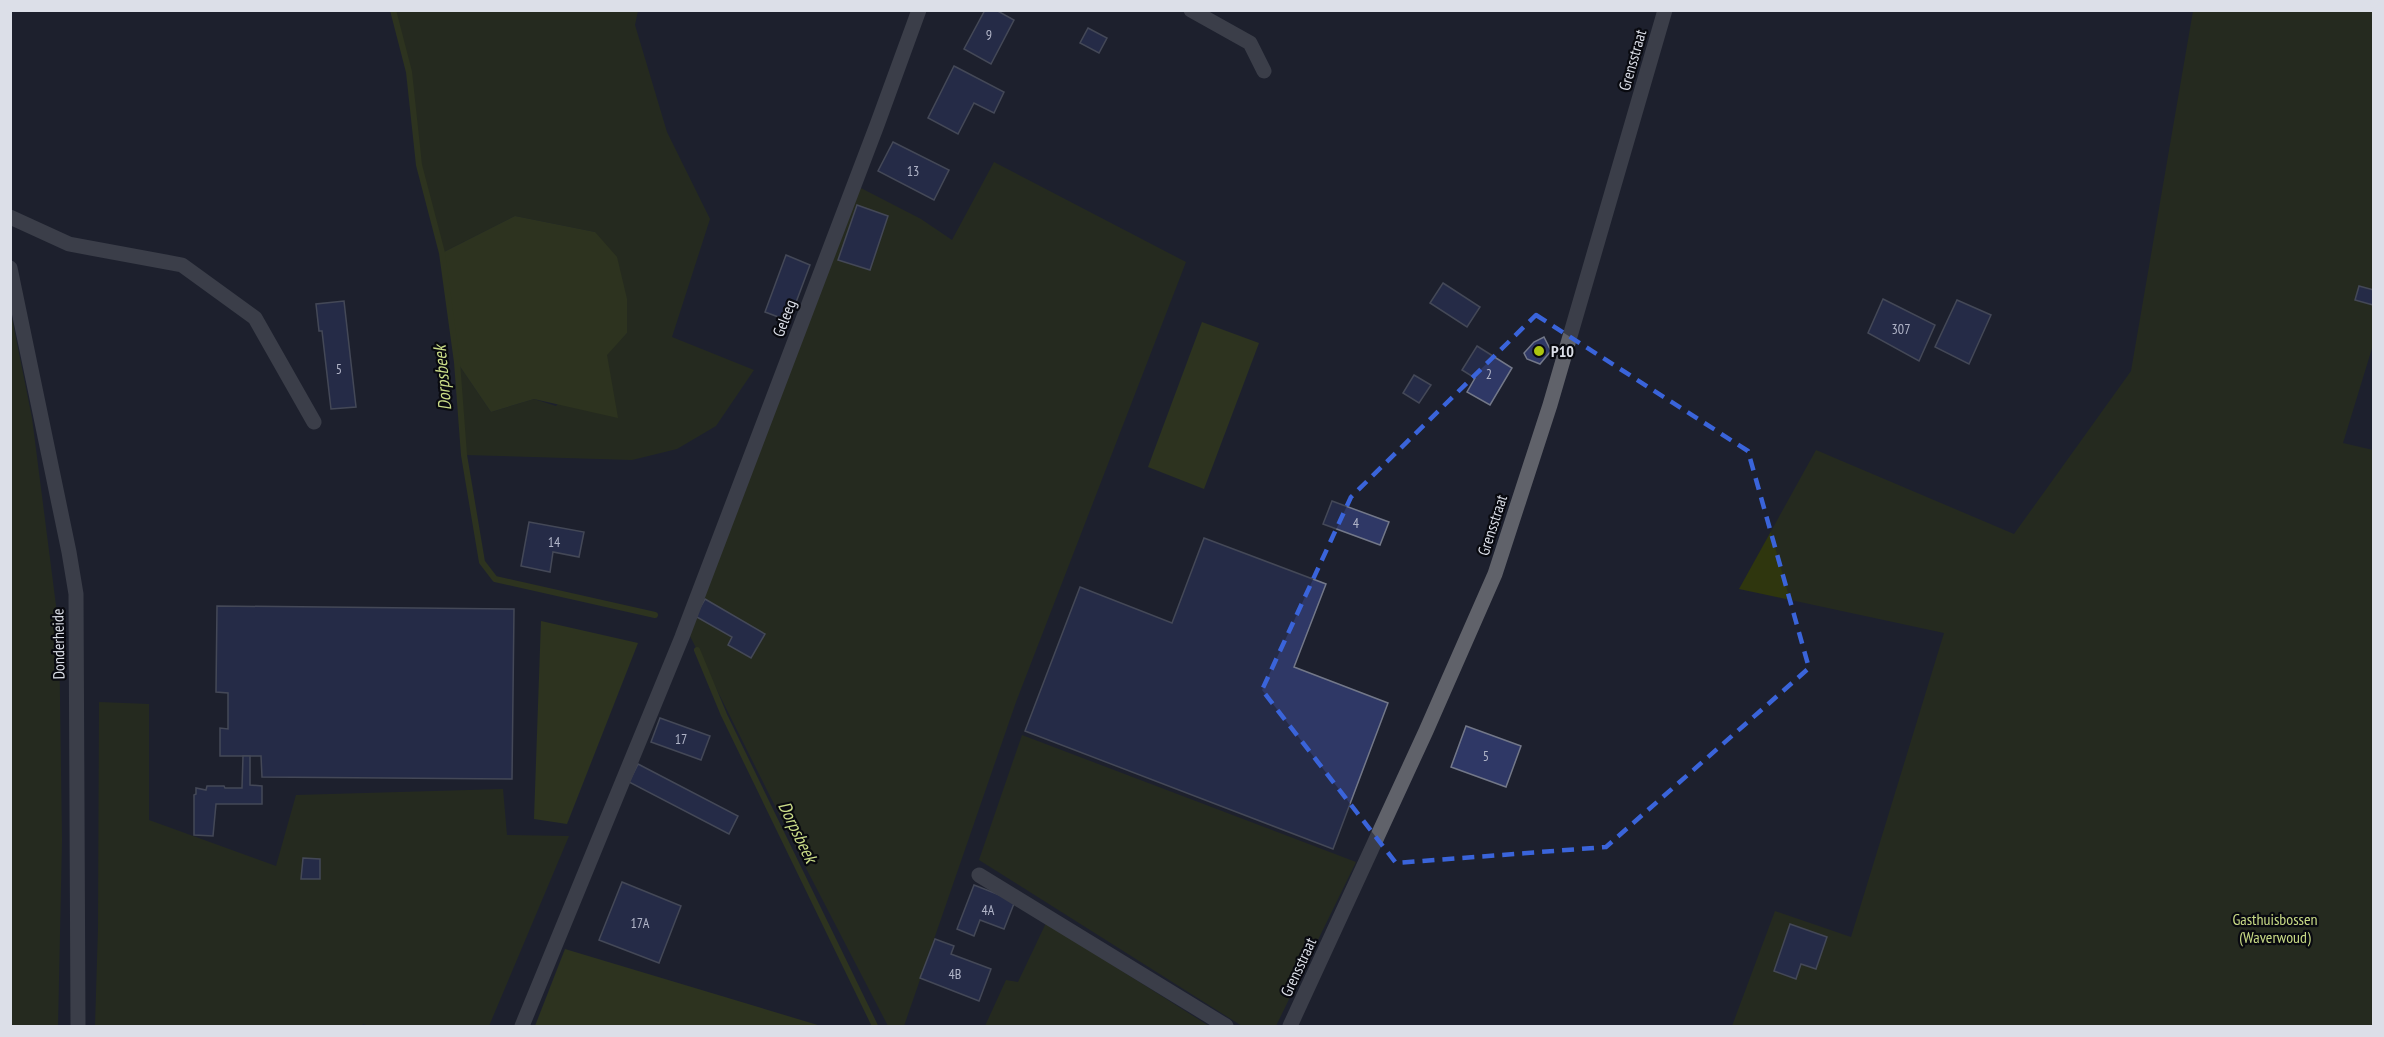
<svg xmlns="http://www.w3.org/2000/svg" width="2384" height="1037" viewBox="0 0 2384 1037" font-family="'PT Sans Narrow',sans-serif">
  <rect width="100%" height="100%" fill="#1d202e"/>
  <!-- green -->
  <g fill="#2f360e">
    <path d="M 393,11 L 638,11 L 635,25 L 667,132 L 710,219 L 672,337 L 754,370 L 716,426 L 677,449 L 632,460 L 464,455 L 457,362 L 491,412 L 534,399 L 556,406 L 627,333 L 595,232 L 515,216 L 442,253 L 419,165 L 409,72 Z"/>
    <path d="M 2193,11 L 2373,11 L 2373,345 L 2343,443 L 2373,450 L 2373,1026 L 1732,1026 L 1775,911 L 1851,937 L 1944,633 L 1739,589 L 1816,450 L 2014,534 L 2131,371 Z"/>
    <path d="M 994,162 L 1186,262 L 1016,702 L 904,1026 L 888,1026 L 806,868 L 688,632 L 857,186 L 921,219 L 952,240 Z"/>
    <path d="M 11,313 L 32,418 L 59,629 L 62,840 L 58,1026 L 11,1026 Z"/>
    <path d="M 99,702 L 149,704 L 149,820 L 276,866 L 296,795 L 503,789 L 507,835 L 569,836 L 489,1026 L 369,1026 L 363,1024 L 362,1026 L 95,1026 L 98,928 Z"/>
    <path d="M 1022,735 L 1356,862 L 1276,1026 L 1242,1026 L 979,860 Z"/>
    <path d="M 1046,923 L 1209,1026 L 985,1026 L 1006,980 L 1018,982 Z"/>
  </g>
  <!-- water -->
  <g fill="#404a0e">
    <path d="M 515,216 L 595,232 L 617,257 L 627,299 L 627,333 L 607,355 L 618,418 L 534,399 L 491,412 L 457,362 L 442,253 Z"/>
    <path d="M 1202,322 L 1259,343 L 1204,489 L 1148,467 Z"/>
    <path d="M 541,621 L 638,643 L 567,824 L 534,819 Z"/>
    <path d="M 565,949 L 821,1026 L 535,1026 Z"/>
  </g>
  <g fill="none" stroke-linecap="round" stroke-linejoin="round">
    <!-- stream -->
    <g stroke="#404a0e" stroke-width="6">
      <path d="M 393,10 L 409,72 L 419,165 L 442,253 L 457,362 L 464,455 L 482,562 L 495,579 L 655,615"/>
      <path d="M 697,650 L 724,715 L 875,1026"/>
    </g>
  </g>
  <!-- building -->
  <g fill="#2f3866" stroke="#737889" stroke-width="1.5">
    <path d="M 985,10 L 996,10 L 1014,20 L 991,64 L 964,49 Z"/>
    <path d="M 1088,28 L 1107,38 L 1099,53 L 1080,43 Z"/>
    <path d="M 954,66 L 1004,92 L 994,113 L 974,103 L 958,134 L 928,118 Z"/>
    <path d="M 893,142 L 949,170 L 934,200 L 878,171 Z"/>
    <path d="M 857,205 L 888,216 L 870,270 L 838,260 Z"/>
    <path d="M 786,255 L 810,265 L 789,321 L 765,312 Z"/>
    <path d="M 1443,283 L 1480,307 L 1467,327 L 1430,303 Z"/>
    <path d="M 2359,286 L 2374,290 L 2373,305 L 2355,300 Z"/>
    <path d="M 1883,299 L 1935,325 L 1919,361 L 1868,333 Z"/>
    <path d="M 1957,300 L 1991,315 L 1969,364 L 1935,347 Z"/>
    <path d="M 344,301 L 356,407 L 331,409 L 322,331 L 319,331 L 316,304 Z"/>
    <path d="M 1544,337 L 1551,351 L 1540,364 L 1527,359 L 1524,353 L 1534,342 Z"/>
    <path d="M 1477,346 L 1512,368 L 1490,405 L 1467,392 L 1475,378 L 1462,370 Z"/>
    <path d="M 1414,375 L 1431,385 L 1419,403 L 1403,393 Z"/>
    <path d="M 1332,501 L 1389,522 L 1380,545 L 1323,524 Z"/>
    <path d="M 529,522 L 584,532 L 579,557 L 553,552 L 550,572 L 521,566 Z"/>
    <path d="M 1204,538 L 1326,584 L 1294,667 L 1388,703 L 1333,849 L 1025,731 L 1080,587 L 1172,623 Z"/>
    <path d="M 705,599 L 765,634 L 751,658 L 728,645 L 732,637 L 695,616 Z"/>
    <path d="M 217,606 L 514,609 L 512,779 L 262,777 L 261,756 L 220,756 L 220,728 L 228,729 L 228,693 L 216,692 Z"/>
    <path d="M 660,718 L 710,736 L 701,760 L 651,742 Z"/>
    <path d="M 1466,726 L 1521,746 L 1506,787 L 1451,767 Z"/>
    <path d="M 243,756 L 250,756 L 250,785 L 262,786 L 262,804 L 216,804 L 213,836 L 194,835 L 194,795 L 196,794 L 196,788 L 206,790 L 207,786 L 224,786 L 225,788 L 242,788 Z"/>
    <path d="M 638,764 L 738,816 L 729,834 L 629,782 Z"/>
    <path d="M 303,858 L 320,859 L 320,879 L 301,879 Z"/>
    <path d="M 622,882 L 681,906 L 659,963 L 599,940 Z"/>
    <path d="M 974,885 L 1015,901 L 1004,929 L 980,920 L 974,936 L 957,929 Z"/>
    <path d="M 1790,924 L 1827,937 L 1816,969 L 1801,964 L 1796,979 L 1774,971 Z"/>
    <path d="M 935,939 L 954,946 L 951,954 L 991,969 L 979,1001 L 920,978 Z"/>
  </g>
  <g fill="none" stroke-linecap="round" stroke-linejoin="round">
    <!-- minor -->
    <g stroke="#60626a" stroke-width="15">
      <path d="M 1191,10 L 1250,43 L 1264,71"/>
      <path d="M 10,217 L 69,244 L 182,265 L 255,318 L 314,422"/>
      <path d="M 10,268 L 69,552 L 76,594 L 78,1026"/>
      <path d="M 979,875 L 1226,1026"/>
      <path d="M 522,1026 L 682,637 L 877,125 L 919,10"/>
      <path d="M 1290,1026 L 1426,731 L 1495,574 L 1550,405 L 1665,10"/>
    </g>
  </g>
  <!-- marked area -->
  <path d="M0 0H2384V1037H0ZM 1536,315 L 1748,451 L 1809,668 L 1606,847 L 1396,863 L 1262,690 L 1351,497 Z" fill="#1d202e" fill-opacity=".55" fill-rule="evenodd"/>
  <path fill="none" stroke="#3a64da" stroke-width="4.5" stroke-dasharray="12 8" stroke-linejoin="round" d="M 1536,315 L 1748,451 L 1809,668 L 1606,847 L 1396,863 L 1262,690 L 1351,497 Z"/>
  <!-- markers -->
  <circle fill="#adc610" stroke="#090a10" stroke-width="2" cx="1539" cy="351" r="6"/>
  <g text-anchor="middle" dominant-baseline="central" stroke-width="4.5" stroke-linejoin="round" paint-order="stroke">
    <!-- number labels -->
    <g font-size="14" fill="#b1b5c8">
      <text x="989" y="35">9</text>
      <text x="913" y="171">13</text>
      <text x="1901" y="329">307</text>
      <text x="339" y="369">5</text>
      <text x="1489" y="374">2</text>
      <text x="1356" y="523">4</text>
      <text x="554" y="542">14</text>
      <text x="681" y="739">17</text>
      <text x="1486" y="756">5</text>
      <text x="988" y="910">4A</text>
      <text x="640" y="923">17A</text>
      <text x="955" y="974">4B</text>
    </g>
    <!-- street labels -->
    <g font-size="16" fill="#dcdfe8" stroke="#090a10">
      <text transform="translate(1632 60) rotate(-74)">Grensstraat</text>
      <text transform="translate(784 318) rotate(-69)">Geleeg</text>
      <text transform="translate(1492 525) rotate(-72)">Grensstraat</text>
      <text transform="translate(58 644) rotate(-91)">Donderheide</text>
      <text transform="translate(1298 967) rotate(-65)">Grensstraat</text>
    </g>
    <!-- poi labels -->
    <g font-size="16" font-weight="bold" fill="#dcdfe8" stroke="#090a10" text-anchor="start">
      <text x="1551" y="351">P10</text>
    </g>
    <!-- park labels -->
    <g font-size="16" fill="#c9db86" stroke="#090a10">
      <text x="2275" y="919">Gasthuisbossen<tspan x="2275" dy="18">(Waverwoud)</tspan></text>
    </g>
    <!-- water labels -->
    <g font-size="18" font-style="italic" fill="#cbdd88" stroke="#090a10">
      <text transform="translate(442 378) rotate(-95)">Dorpsbeek</text>
      <text transform="translate(798 832) rotate(64)">Dorpsbeek</text>
    </g>
  </g>
  <!-- border -->
  <rect width="2384" height="1037" fill="none" stroke="#dcdfe8" stroke-width="24"/>
</svg>
